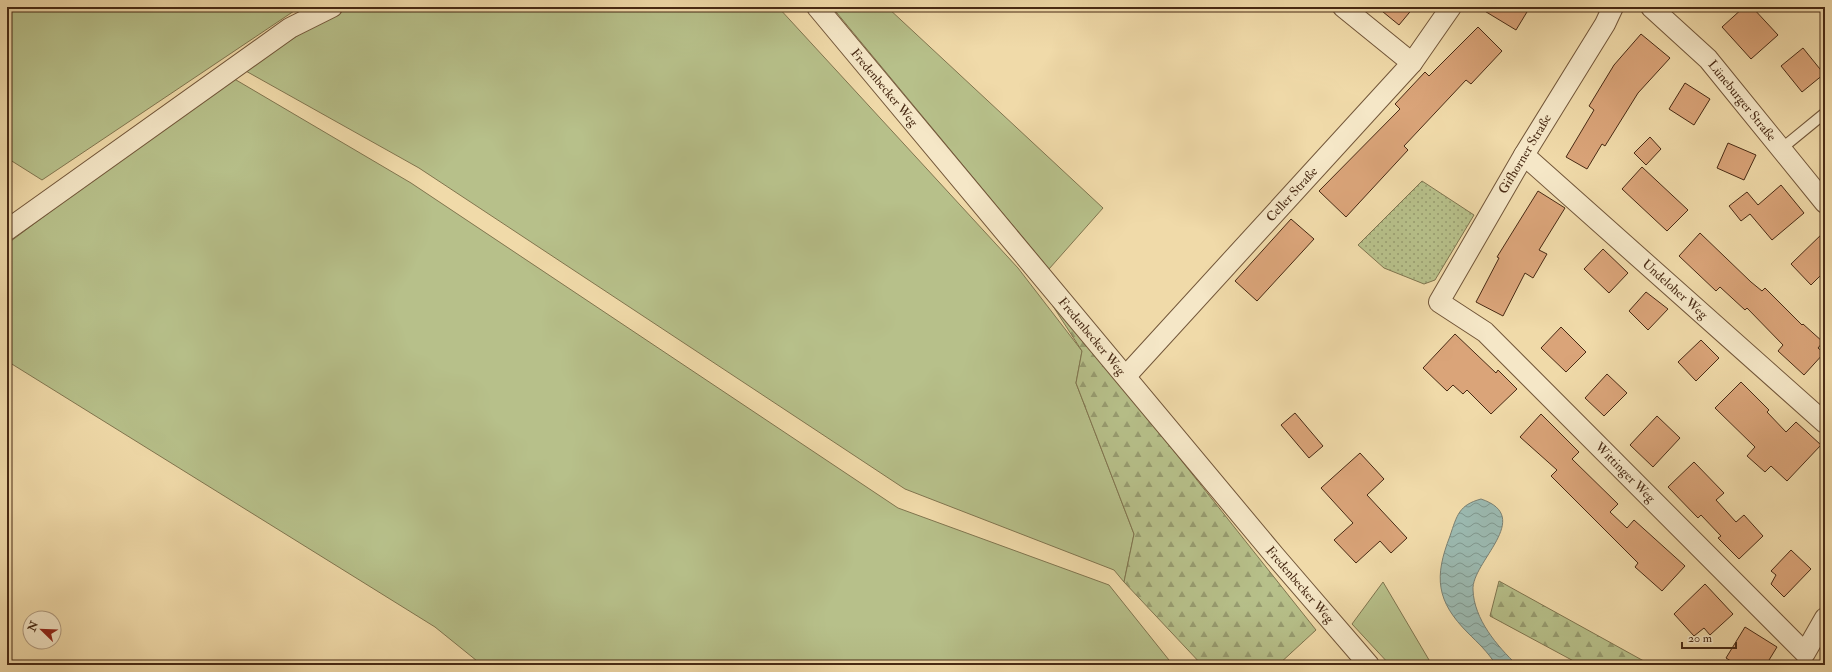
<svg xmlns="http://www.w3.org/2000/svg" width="1832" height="672" viewBox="0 0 1832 672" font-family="'IM FELL Double Pica',serif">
  <defs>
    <pattern id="forest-firs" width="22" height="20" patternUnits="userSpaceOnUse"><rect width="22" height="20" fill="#b7c08a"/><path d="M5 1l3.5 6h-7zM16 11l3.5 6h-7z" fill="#979c70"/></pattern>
    <pattern id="park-dots" width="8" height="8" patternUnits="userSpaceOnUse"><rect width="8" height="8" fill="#b7c08a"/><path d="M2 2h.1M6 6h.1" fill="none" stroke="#979c70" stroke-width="1.8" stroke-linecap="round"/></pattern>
    <pattern id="water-waves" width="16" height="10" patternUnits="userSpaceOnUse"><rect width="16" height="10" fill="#9bb9b0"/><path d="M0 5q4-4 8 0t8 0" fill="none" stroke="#80978e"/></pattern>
  </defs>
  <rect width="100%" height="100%" fill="#f0daa9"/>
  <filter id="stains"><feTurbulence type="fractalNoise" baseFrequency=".005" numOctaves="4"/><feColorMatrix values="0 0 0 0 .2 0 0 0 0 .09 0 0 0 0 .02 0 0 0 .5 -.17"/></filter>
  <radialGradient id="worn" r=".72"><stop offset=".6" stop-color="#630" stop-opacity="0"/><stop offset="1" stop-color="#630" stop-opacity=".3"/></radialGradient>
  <!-- green -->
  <g fill="#b7c08a" stroke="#80754f">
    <path d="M 7,7 L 300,7 L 42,180 L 7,158 Z"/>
    <path d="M 352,7 L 778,7 L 1018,268 L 1082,351 L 1076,383 L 1134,534 L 1124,582 L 1114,570 L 905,489 L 419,168 L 244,70 L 319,22 Z"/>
    <path d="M 832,7 L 887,7 L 1103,208 L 1049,269 Z"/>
    <path d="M 231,77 L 411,183 L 898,508 L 1109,585 L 1173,665 L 482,665 L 435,627 L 7,361 L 7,244 Z"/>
    <path d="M 1383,582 L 1432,665 L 1390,665 L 1352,624 Z"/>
  </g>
  <!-- forest -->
  <g fill="url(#forest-firs)" stroke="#80754f">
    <path d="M 1027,266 L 1316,630 L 1278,665 L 1202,665 L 1124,582 L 1134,534 L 1076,383 L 1082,351 Z"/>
    <path d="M 1499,581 L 1651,665 L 1581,665 L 1490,616 Z"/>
  </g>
  <!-- park -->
  <path fill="url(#park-dots)" stroke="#80754f" d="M 1422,181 L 1474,215 L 1435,280 L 1424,284 L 1384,268 L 1358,245 Z"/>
  <!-- water -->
  <path fill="url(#water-waves)" stroke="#7a8072" d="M 1481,499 C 1535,517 1471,562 1473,590 C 1474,619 1497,646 1517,665 L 1496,665 C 1488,652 1478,643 1468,633 C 1436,601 1434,577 1450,536 C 1457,515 1459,505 1481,499 Z"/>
  <!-- building -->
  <g fill="#daa479" stroke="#482a14">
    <path d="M 1377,7 L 1414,7 L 1399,25 Z"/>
    <path d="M 1478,7 L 1530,7 L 1516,30 Z"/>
    <path d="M 1744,7 L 1752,7 L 1778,35 L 1751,59 L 1722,27 Z"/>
    <path d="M 1478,27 L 1502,51 L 1471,84 L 1466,80 L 1404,146 L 1408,150 L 1346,217 L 1319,191 L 1400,109 L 1395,104 L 1425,72 L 1429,76 Z"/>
    <path d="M 1641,34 L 1670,58 L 1638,93 L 1605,146 L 1602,144 L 1587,169 L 1566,157 L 1594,110 L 1589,106 L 1614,65 Z"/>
    <path d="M 1803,48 L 1824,74 L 1802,92 L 1781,66 Z"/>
    <path d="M 1685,83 L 1710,99 L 1694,125 L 1669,109 Z"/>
    <path d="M 1650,137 L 1661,149 L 1646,165 L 1634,153 Z"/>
    <path d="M 1728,143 L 1756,155 L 1744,180 L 1717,168 Z"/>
    <path d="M 1642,167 L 1688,210 L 1667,231 L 1622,189 Z"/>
    <path d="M 1781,185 L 1804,213 L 1772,240 L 1750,214 L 1741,221 L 1729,206 L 1747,192 L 1758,205 Z"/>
    <path d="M 1538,191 L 1565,208 L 1539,250 L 1547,254 L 1533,278 L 1525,273 L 1503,316 L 1476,302 L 1499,258 L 1497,257 Z"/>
    <path d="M 1291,219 L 1314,239 L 1257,301 L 1235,281 Z"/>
    <path d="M 1825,231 L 1825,271 L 1811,285 L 1791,264 Z"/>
    <path d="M 1700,233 L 1751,282 L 1762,291 L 1765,288 L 1802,325 L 1803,324 L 1823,342 L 1818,348 L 1824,353 L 1804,375 L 1778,351 L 1783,345 L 1747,308 L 1745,310 L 1720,287 L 1716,291 L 1679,256 Z"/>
    <path d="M 1603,249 L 1628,273 L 1609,293 L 1584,269 Z"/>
    <path d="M 1646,292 L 1668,309 L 1648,330 L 1629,311 Z"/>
    <path d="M 1561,327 L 1586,352 L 1566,372 L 1541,348 Z"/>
    <path d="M 1455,334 L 1496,373 L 1498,370 L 1517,389 L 1491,414 L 1467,390 L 1463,394 L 1453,385 L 1447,391 L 1423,368 Z"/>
    <path d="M 1701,340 L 1719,358 L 1696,381 L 1678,362 Z"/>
    <path d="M 1607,374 L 1627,393 L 1604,416 L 1585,398 Z"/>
    <path d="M 1741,382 L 1769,410 L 1767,412 L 1786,432 L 1796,422 L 1821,445 L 1787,481 L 1771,466 L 1765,472 L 1747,456 L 1755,447 L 1715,408 Z"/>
    <path d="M 1295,413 L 1323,446 L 1309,458 L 1281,425 Z"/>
    <path d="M 1541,414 L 1579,452 L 1572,459 L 1618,504 L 1610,512 L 1627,528 L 1634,520 L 1685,566 L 1662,591 L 1635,567 L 1638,563 L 1551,476 L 1557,470 L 1520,437 Z"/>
    <path d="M 1657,416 L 1680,438 L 1653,467 L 1630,445 Z"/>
    <path d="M 1360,453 L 1384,479 L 1367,495 L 1407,538 L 1391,553 L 1380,541 L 1356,563 L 1334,540 L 1353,523 L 1321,488 Z"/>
    <path d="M 1694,462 L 1724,493 L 1716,500 L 1736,522 L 1744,515 L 1763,536 L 1739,559 L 1718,538 L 1721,536 L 1701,515 L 1698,518 L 1668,487 Z"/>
    <path d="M 1791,550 L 1811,569 L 1784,597 L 1771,584 L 1776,575 L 1771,571 Z"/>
    <path d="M 1705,584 L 1733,614 L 1710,635 L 1704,628 L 1694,636 L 1674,614 Z"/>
    <path d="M 1745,627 L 1777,647 L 1766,665 L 1737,665 L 1726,658 Z"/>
  </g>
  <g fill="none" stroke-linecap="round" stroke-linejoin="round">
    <!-- lane casing -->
    <g stroke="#725639" stroke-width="12">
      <path id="lane" d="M 1781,149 L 1825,113"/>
    </g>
    <!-- street casing -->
    <g stroke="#725639" stroke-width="22">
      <g id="street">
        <path id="s1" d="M 817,7 L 1275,556 L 1369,665"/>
        <path d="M 1343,7 L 1412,63"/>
        <path id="s2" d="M 1613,7 L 1605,24 L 1524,155 L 1439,302 L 1485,332 L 1805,653 L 1825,618"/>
        <path id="s3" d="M 1651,7 L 1708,59 L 1825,203"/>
        <path id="s4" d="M 1524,155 L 1825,423"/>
        <path d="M 7,230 L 290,28 L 332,7"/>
        <path id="s5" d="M 1126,376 L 1412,63 L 1451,7"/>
      </g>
    </g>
    <!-- lane -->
    <use href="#lane" stroke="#f5e7c7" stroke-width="10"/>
    <!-- street -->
    <use href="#street" stroke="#f5e7c7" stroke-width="20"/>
  </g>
  <g text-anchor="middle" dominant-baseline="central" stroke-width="3.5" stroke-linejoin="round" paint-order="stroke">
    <!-- street labels -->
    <g font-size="13" fill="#482a14" stroke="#f5e7c7">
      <text stroke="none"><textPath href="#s1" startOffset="105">Fredenbecker Weg</textPath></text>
      <text stroke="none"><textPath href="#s3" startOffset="131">Lüneburger Straße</textPath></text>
      <text transform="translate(1525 154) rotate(-59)">Gifhorner Straße</text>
      <text stroke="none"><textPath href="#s5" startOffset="246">Celler Straße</textPath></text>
      <text stroke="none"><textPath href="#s4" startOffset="202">Undeloher Weg</textPath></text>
      <text stroke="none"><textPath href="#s1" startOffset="429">Fredenbecker Weg</textPath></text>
      <text stroke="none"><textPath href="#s2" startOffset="596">Wittinger Weg</textPath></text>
      <text stroke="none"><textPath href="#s1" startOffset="753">Fredenbecker Weg</textPath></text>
    </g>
  </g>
  <!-- margin -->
  <rect width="1832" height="672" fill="none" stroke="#f0daa9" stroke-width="24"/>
  <rect x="8" y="8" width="1816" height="656" fill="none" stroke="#482a14" stroke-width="2"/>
  <rect x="12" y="12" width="1808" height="648" fill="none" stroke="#482a14"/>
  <!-- north arrow -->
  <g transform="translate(42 630) rotate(293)"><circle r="19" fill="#f5e7c7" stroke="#b09b7f"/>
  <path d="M0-3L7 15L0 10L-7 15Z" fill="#8f2418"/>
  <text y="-6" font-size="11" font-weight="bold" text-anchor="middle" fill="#482a14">N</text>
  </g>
  <!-- scale -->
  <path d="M1682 642v6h54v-6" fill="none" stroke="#482a14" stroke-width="2"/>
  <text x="1688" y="642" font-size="12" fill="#482a14" stroke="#f5e7c7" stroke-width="3" paint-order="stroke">20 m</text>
  <rect width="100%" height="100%" filter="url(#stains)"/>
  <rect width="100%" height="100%" fill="url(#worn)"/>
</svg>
